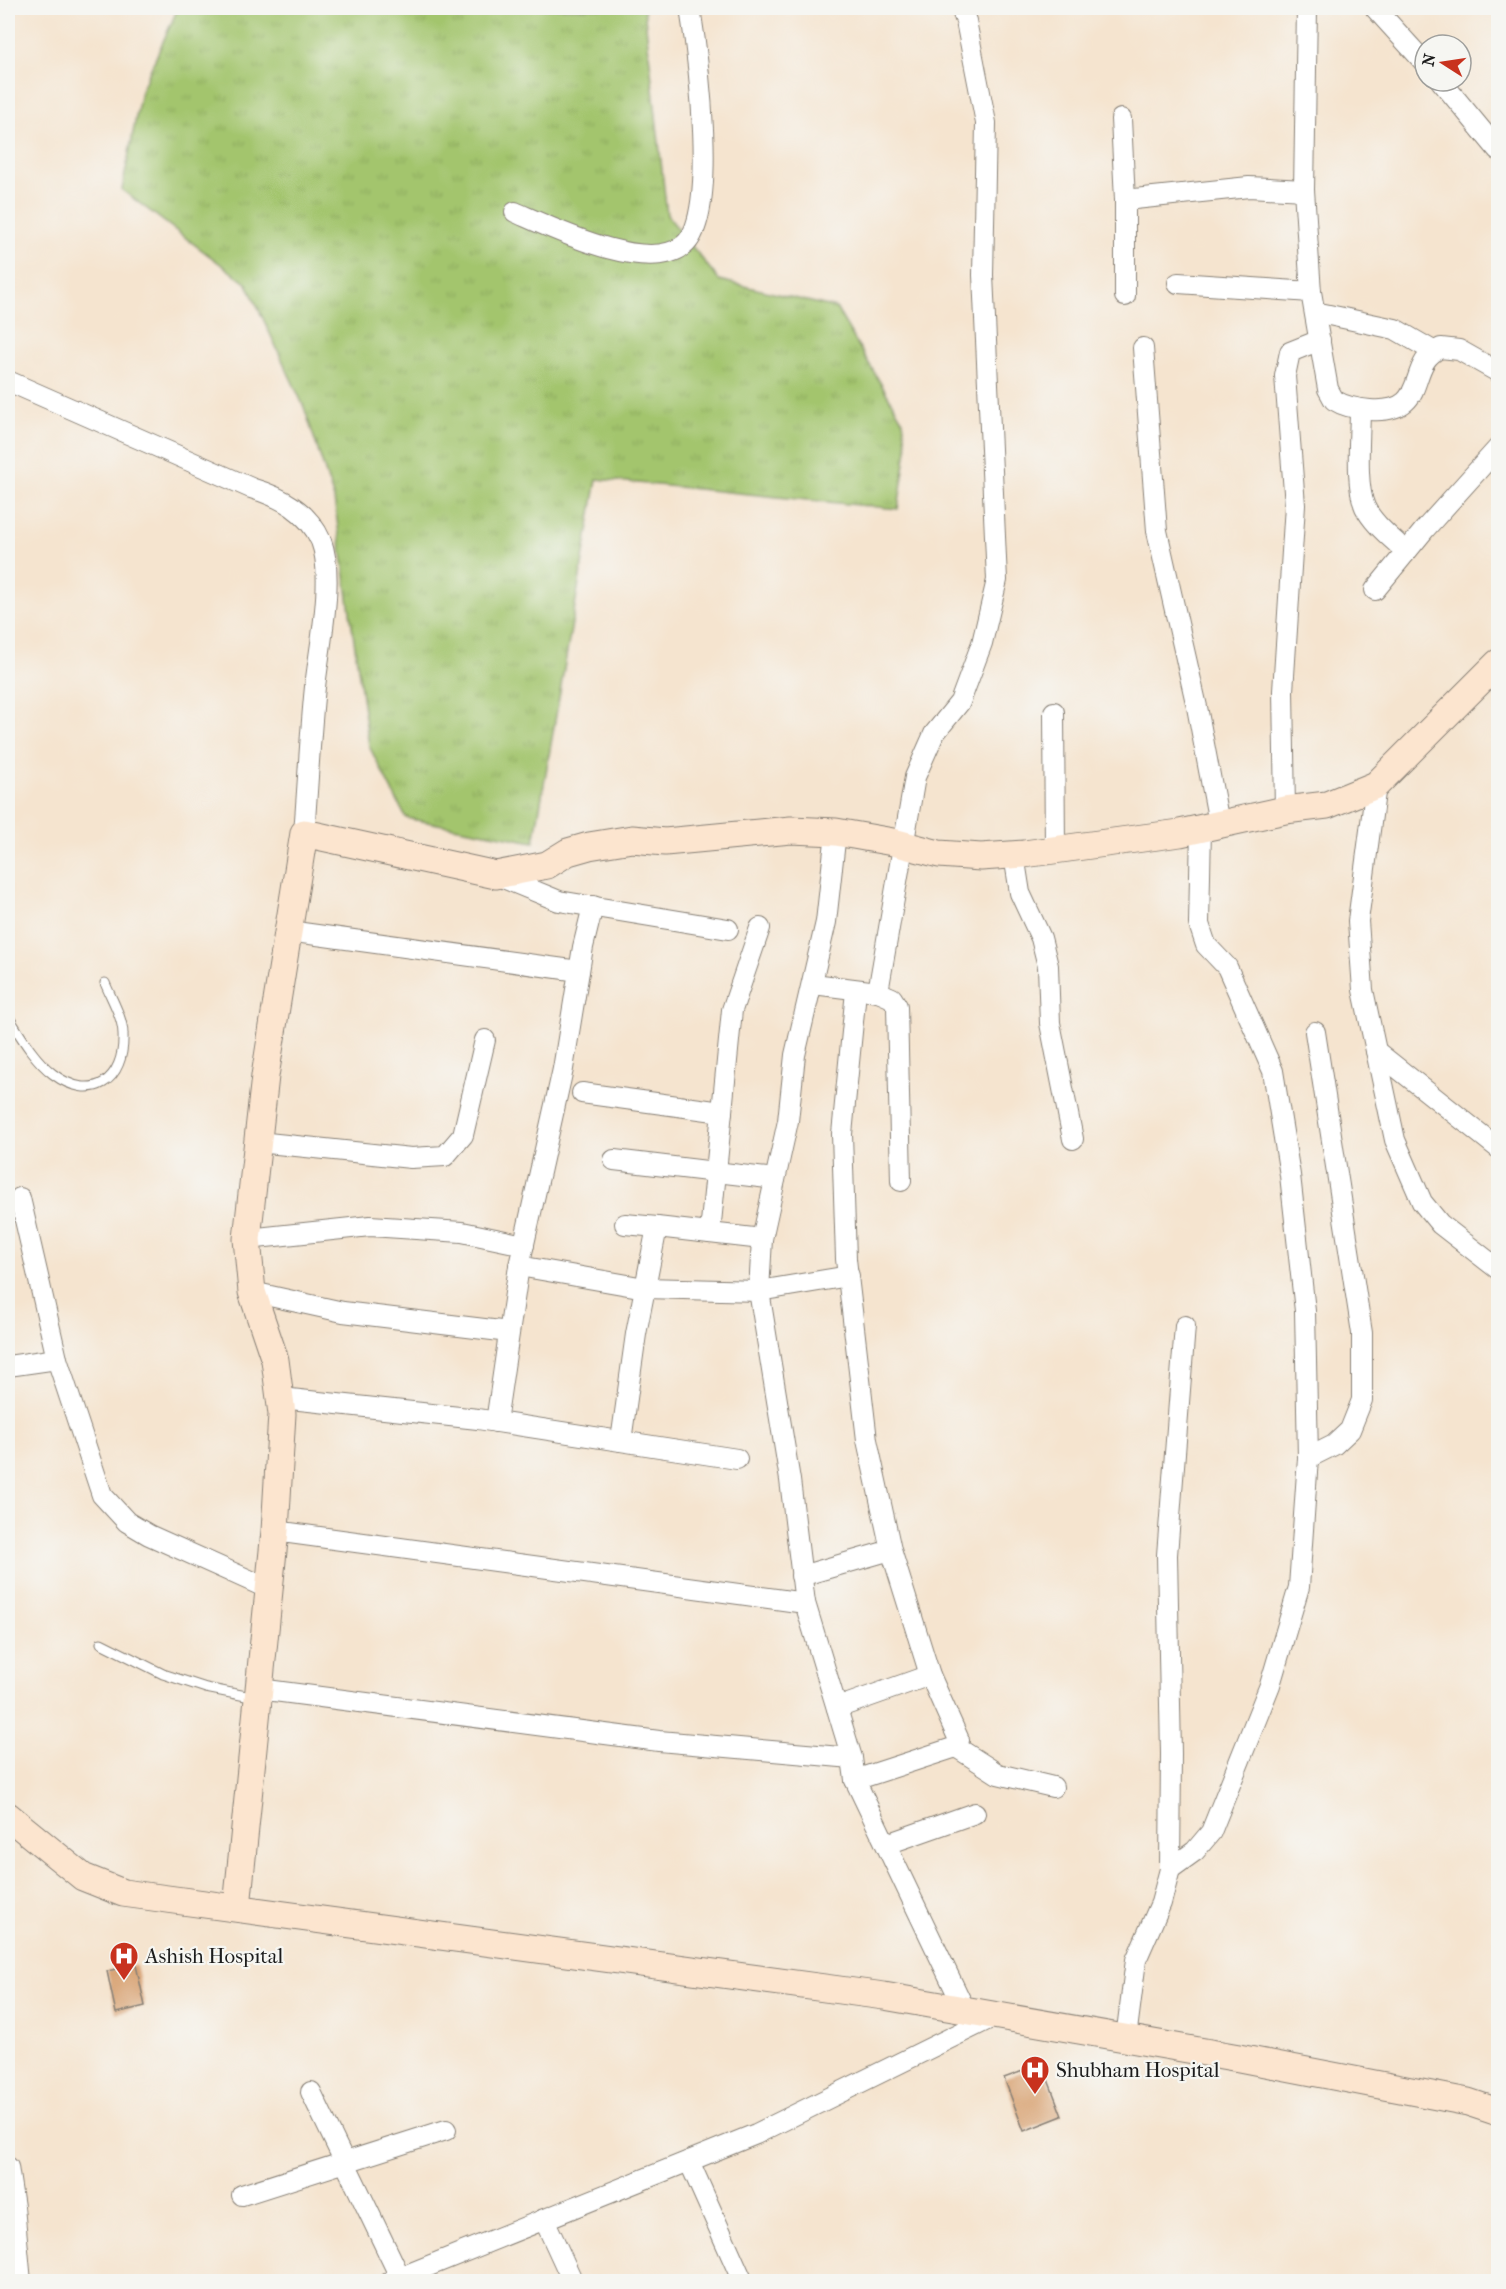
<svg xmlns="http://www.w3.org/2000/svg" width="1506" height="2289" viewBox="0 0 1506 2289" font-family="'IM FELL French Canon',serif">
  <defs>
    <pattern id="grass-tufts" width="24" height="20" patternUnits="userSpaceOnUse" patternTransform="scale(1.5)"><rect width="24" height="20" fill="#a3c56d"/><path d="M3 7l-1-3M5 7V3M7 7l1-3M15 17l-1-3M17 17v-4M19 17l1-3" fill="none" stroke="#8ca95e"/></pattern>
  </defs>
  <rect width="100%" height="100%" fill="#f6f6f2"/>
  <filter id="ink" filterUnits="userSpaceOnUse"><feTurbulence type="fractalNoise" baseFrequency=".0167" numOctaves="2"/><feDisplacementMap in="SourceGraphic" scale="12" xChannelSelector="R" yChannelSelector="G"/><feConvolveMatrix kernelMatrix="1 2 1 2 8 2 1 2 1" color-interpolation-filters="sRGB"/></filter>
  <filter id="wash" filterUnits="userSpaceOnUse"><feTurbulence type="fractalNoise" baseFrequency=".008" numOctaves="4" result="noise"/><feDisplacementMap in="SourceGraphic" scale="24" xChannelSelector="R" yChannelSelector="G"/><feGaussianBlur stdDeviation="1.35" result="paint"/><feColorMatrix in="noise" values="0 0 0 0 0 0 0 0 0 0 0 0 0 0 0 0 0 1.4 0 .05"/><feComposite in="paint" operator="in"/></filter>
  <g filter="url(#wash)">
    <rect width="100%" height="100%" fill="#f5e4cf"/>
    <!-- grass -->
    <path fill="url(#grass-tufts)" stroke="#607044" stroke-width="1.5" d="M 178,8 L 644,8 L 667,215 L 719,280 L 836,308 L 903,421 L 907,449 L 898,509 L 597,479 L 534,842 L 406,818 L 369,746 L 334,499 L 304,407 L 247,284 L 122,190 L 141,91 Z"/>
    <g id="blocks">
      <!-- building -->
      <g fill="#d9a577">
        <path d="M 136,1965 L 145,2006 L 116,2013 L 107,1971 Z"/>
        <path d="M 1042,2064 L 1062,2116 L 1024,2131 L 1004,2078 Z"/>
      </g>
    </g>
  </g>
  <g filter="url(#ink)">
    <use href="#blocks" fill-opacity="0" stroke="#888076" stroke-width="1.5"/>
    <g fill="none" stroke-linecap="round" stroke-linejoin="round">
      <!-- lane casing -->
      <g stroke="#888076" stroke-width="11">
        <g id="lane">
          <path d="M 8,1016 C 20,1035 34,1060 53,1074 C 92,1103 125,1081 123,1034 C 123,1018 111,998 105,983"/>
          <path d="M 101,1643 L 163,1674 L 206,1688 L 256,1698"/>
        </g>
      </g>
      <!-- street casing -->
      <g stroke="#888076" stroke-width="22">
        <g id="street">
          <path d="M 1307,8 L 1304,190 L 1311,292 L 1328,389 L 1334,400 C 1345,407 1357,409 1370,410 C 1432,414 1404,363 1441,348 L 1459,350 L 1498,372"/>
          <path d="M 1375,8 L 1425,63"/>
          <path d="M 1441,81 L 1498,150"/>
          <path d="M 1121,119 L 1125,200 L 1125,296"/>
          <path d="M 1125,200 L 1249,187 L 1304,190"/>
          <path d="M 515,212 C 552,228 647,275 684,245 C 720,216 697,51 690,8"/>
          <path d="M 1178,283 L 1311,292"/>
          <path d="M 1315,312 L 1395,329 L 1433,351"/>
          <path d="M 1143,348 L 1157,531 L 1197,707 L 1219,823"/>
          <path d="M 8,381 L 251,488 C 281,497 308,511 321,541 C 335,577 319,649 315,687 C 310,735 308,784 304,833"/>
          <path d="M 1360,409 C 1360,435 1355,484 1365,507 C 1373,524 1393,539 1406,552"/>
          <path d="M 1375,590 L 1425,529 L 1498,448"/>
          <path d="M 1054,712 L 1055,849"/>
          <path d="M 1376,785 L 1358,921 L 1363,990 L 1395,1140 L 1422,1202 L 1440,1224 L 1498,1269"/>
          <path d="M 1285,810 L 1283,691 L 1295,505 L 1285,376 L 1290,352 L 1320,340"/>
          <path d="M 1014,855 L 1020,893 L 1041,938 L 1048,966 L 1050,1023 L 1073,1139"/>
          <path d="M 496,875 L 559,901 L 728,929"/>
          <path d="M 288,931 L 579,971"/>
          <path d="M 813,984 L 878,992 L 892,998 L 897,1006 L 901,1181"/>
          <path d="M 856,991 L 842,1134 L 846,1259 L 867,1440 L 891,1550 L 930,1675 L 959,1740 L 956,1747 L 998,1774 L 1053,1787"/>
          <path d="M 878,992 L 915,777 L 934,734 L 960,702 L 982,643 L 997,580 L 983,275 L 986,123 L 966,21 L 961,8"/>
          <path d="M 1376,1051 L 1498,1148"/>
          <path d="M 582,1093 L 722,1112"/>
          <path d="M 258,1142 L 411,1158 L 445,1156 L 463,1135 L 485,1040"/>
          <path d="M 614,1160 L 775,1179"/>
          <path d="M 20,1198 L 57,1359 L 102,1495 L 127,1522 L 149,1535 L 269,1589"/>
          <path d="M 657,1227 L 762,1239"/>
          <path d="M 710,1233 L 732,1010 L 760,928"/>
          <path d="M 247,1239 L 370,1226 L 462,1232 L 524,1245"/>
          <path d="M 519,1266 L 645,1288 L 759,1291 L 849,1276"/>
          <path d="M 252,1292 L 343,1312 L 509,1332"/>
          <path d="M 8,1366 L 57,1359"/>
          <path d="M 281,1398 L 478,1419 L 737,1459"/>
          <path d="M 496,1422 L 519,1266 L 563,1069 L 583,947 L 593,906"/>
          <path d="M 621,1441 L 636,1334 L 657,1227 L 625,1224"/>
          <path d="M 1308,1458 L 1334,1445 L 1350,1430 L 1362,1400 L 1362,1333 L 1315,1032"/>
          <path d="M 275,1531 L 805,1603 L 790,1480 L 759,1291 L 762,1239 L 788,1121 L 795,1055 L 826,922 L 836,832"/>
          <path d="M 801,1576 L 891,1550"/>
          <path d="M 805,1603 L 852,1758 L 855,1780 L 965,2010"/>
          <path d="M 259,1689 L 659,1741 L 852,1758"/>
          <path d="M 837,1708 L 930,1675"/>
          <path d="M 855,1780 L 956,1747"/>
          <path d="M 887,1844 L 975,1813"/>
          <path d="M 1170,1869 L 1195,1851 L 1211,1832 L 1270,1685 L 1299,1587 L 1308,1458 L 1305,1311 L 1290,1175 L 1273,1071 L 1227,967 L 1206,945 L 1199,924 L 1201,828"/>
          <path d="M 1126,2038 L 1136,1960 L 1161,1903 L 1170,1869 L 1171,1754 L 1167,1555 L 1185,1326"/>
          <path d="M 311,2092 L 400,2277"/>
          <path d="M 689,2161 L 743,2282"/>
          <path d="M 8,2167 L 14,2207 L 21,2282"/>
          <path d="M 242,2195 L 446,2130"/>
          <path d="M 544,2219 L 573,2282"/>
          <path d="M 389,2282 L 756,2134 L 997,2015"/>
        </g>
      </g>
      <!-- secondary casing -->
      <g stroke="#888076" stroke-width="29">
        <g id="secondary">
          <path d="M 8,1816 L 83,1877 L 123,1893 L 884,1996 L 1239,2058 L 1468,2102 L 1498,2112"/>
          <path d="M 237,1907 L 275,1531 L 282,1414 L 275,1360 L 252,1292 L 247,1239 L 265,1076 L 304,833 L 496,875 L 547,865 L 568,852 L 589,846 L 632,839 L 665,842 L 791,830 L 836,832 L 893,842 L 939,854 L 981,857 L 1024,854 L 1180,833 L 1285,810 L 1327,805 L 1376,785 L 1498,663"/>
        </g>
      </g>
      <!-- lane -->
      <use href="#lane" stroke="#fff" stroke-width="9"/>
      <!-- street -->
      <use href="#street" stroke="#fff" stroke-width="20"/>
      <!-- secondary -->
      <use href="#secondary" stroke="#fce5cf" stroke-width="27"/>
    </g>
  </g>
  <!-- icons -->
  <defs>
    <g id="hospital-pin" transform="scale(1.5)"><path d="M0 17L-7.5 6A9.5 9.5 0 1 1 7.5 6Z" fill="#c8321e" stroke="#f6f6f2"/><path d="M-5-5h3v3.5h4V-5h3V5h-3V1.5h-4V5h-3Z" fill="#fff"/></g>
  </defs>
  <g fill-rule="evenodd">
    <use href="#hospital-pin" x="124" y="1956"/>
    <use href="#hospital-pin" x="1035" y="2070"/>
  </g>
  <g text-anchor="middle" dominant-baseline="central" stroke-width="4.5" stroke-linejoin="round" paint-order="stroke">
    <!-- poi labels -->
    <g font-size="21" fill="#1c1c1c" stroke="#f6f6f2" text-anchor="start">
      <text x="145" y="1956">Ashish Hospital</text>
      <text x="1056" y="2070">Shubham Hospital</text>
    </g>
  </g>
  <!-- margin -->
  <rect width="1506" height="2289" fill="none" stroke="#f6f6f2" stroke-width="30"/>
  <!-- north arrow -->
  <g transform="translate(1443 63) rotate(282)"><circle r="28" fill="#f6f6f2" stroke="#9f9f9c" stroke-width="1.5"/>
  <path d="M0-4.5L10 22L0 15L-10 22Z" fill="#c8321e"/>
  <text y="-9" font-size="16" font-weight="bold" text-anchor="middle" fill="#1c1c1c">N</text>
  </g>
</svg>
